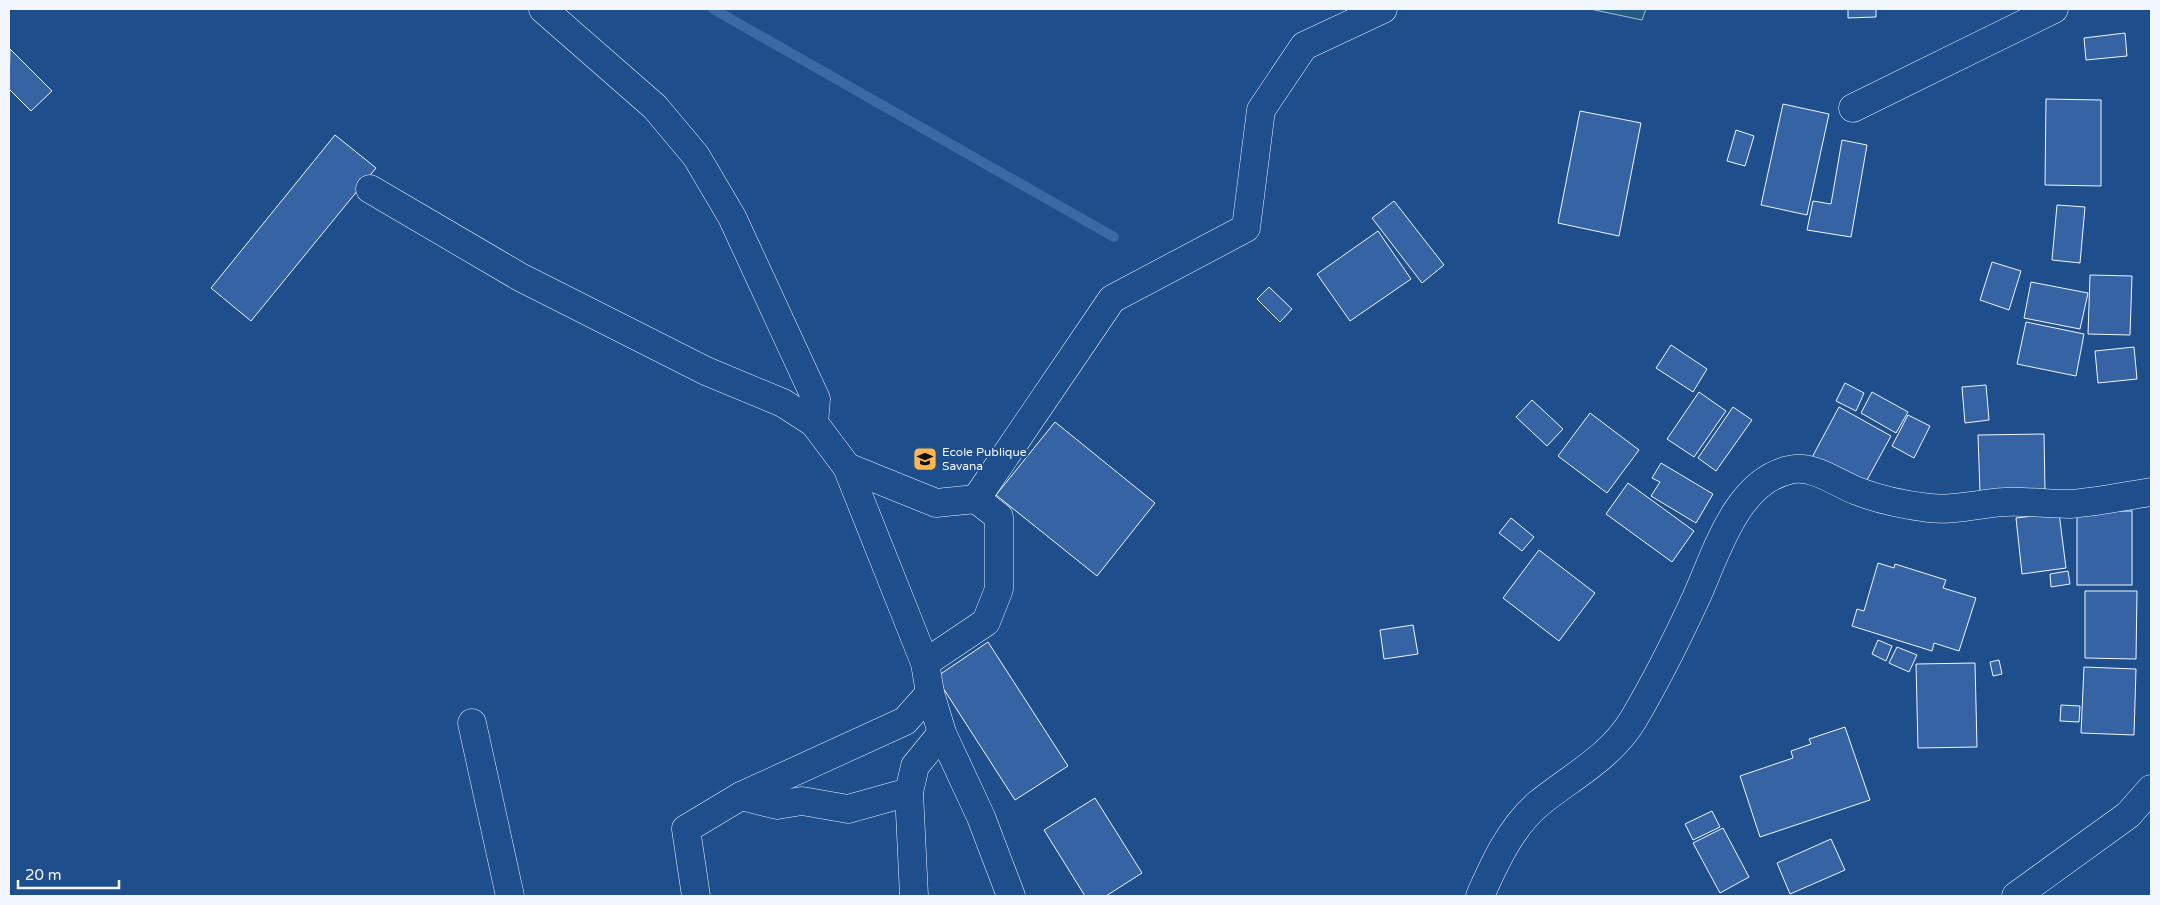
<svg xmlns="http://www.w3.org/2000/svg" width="2160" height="905" viewBox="0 0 2160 905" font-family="'Varela Round',sans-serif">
  <rect width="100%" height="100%" fill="#1f4e8c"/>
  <!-- green -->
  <path fill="#245a82" stroke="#a8bbd7" d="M 1590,9 L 1646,9 L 1642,20 Z"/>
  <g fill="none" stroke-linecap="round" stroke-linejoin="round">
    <!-- stream -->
    <path stroke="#3b69a3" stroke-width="10" d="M 713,9 L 1114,237"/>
  </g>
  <!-- building -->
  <g fill="#3563a3" stroke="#f2f6ff">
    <path d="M 1848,9 L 1876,9 L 1876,17 L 1848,18 Z"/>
    <path d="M 2125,33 L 2127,56 L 2086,60 L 2084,38 Z"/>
    <path d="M 10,49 L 52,91 L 31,111 L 9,89 Z"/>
    <path d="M 2046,99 L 2101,100 L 2101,186 L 2045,185 Z"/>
    <path d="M 1783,104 L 1829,114 L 1807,215 L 1761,205 Z"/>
    <path d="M 1580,111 L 1641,123 L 1619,236 L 1558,223 Z"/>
    <path d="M 1736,130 L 1754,136 L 1745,166 L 1727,161 Z"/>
    <path d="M 335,135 L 376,168 L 251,321 L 211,288 Z"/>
    <path d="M 1842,140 L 1867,145 L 1851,237 L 1807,230 L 1813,201 L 1831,204 Z"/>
    <path d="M 1394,201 L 1444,265 L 1422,283 L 1372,218 Z"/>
    <path d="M 2057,205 L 2085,207 L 2080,263 L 2052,260 Z"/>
    <path d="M 1378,231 L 1411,279 L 1350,321 L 1317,274 Z"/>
    <path d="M 1992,262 L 2021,271 L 2009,310 L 1980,300 Z"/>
    <path d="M 2090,275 L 2132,276 L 2130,335 L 2088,334 Z"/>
    <path d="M 2031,282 L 2088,293 L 2080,329 L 2024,318 Z"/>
    <path d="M 1269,287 L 1292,309 L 1280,322 L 1257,299 Z"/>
    <path d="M 2026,322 L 2084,334 L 2076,376 L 2017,364 Z"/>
    <path d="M 1671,345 L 1707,369 L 1693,392 L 1656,368 Z"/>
    <path d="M 2134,347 L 2137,379 L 2098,383 L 2095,351 Z"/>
    <path d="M 1845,383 L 1864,393 L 1856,411 L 1836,401 Z"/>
    <path d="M 1986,385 L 1989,420 L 1965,423 L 1962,387 Z"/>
    <path d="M 1699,392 L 1726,411 L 1694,457 L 1667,439 Z"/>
    <path d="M 1872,392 L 1908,412 L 1896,433 L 1861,413 Z"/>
    <path d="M 1532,400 L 1563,429 L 1547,446 L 1516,417 Z"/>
    <path d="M 1733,407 L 1752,420 L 1716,471 L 1698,458 Z"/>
    <path d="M 1839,407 L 1891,436 L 1861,491 L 1809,463 Z"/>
    <path d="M 1590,413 L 1639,450 L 1607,493 L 1558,456 Z"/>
    <path d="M 1908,415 L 1930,426 L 1914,458 L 1892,446 Z"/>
    <path d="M 1055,422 L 1155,503 L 1097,576 L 996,495 Z"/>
    <path d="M 2044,434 L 2045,491 L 1980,492 L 1978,435 Z"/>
    <path d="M 1661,463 L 1713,494 L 1696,523 L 1651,496 L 1660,482 L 1652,478 Z"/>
    <path d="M 1628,483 L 1694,531 L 1672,562 L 1606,514 Z"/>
    <rect x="2077" y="511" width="55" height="74"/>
    <path d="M 2059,513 L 2066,568 L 2022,574 L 2016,518 Z"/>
    <path d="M 1511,518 L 1534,537 L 1522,551 L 1499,533 Z"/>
    <path d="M 1539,550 L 1595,593 L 1559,641 L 1503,598 Z"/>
    <path d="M 1878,563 L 1894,568 L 1895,564 L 1946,580 L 1943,588 L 1976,598 L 1959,651 L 1934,643 L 1932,651 L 1852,626 L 1857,609 L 1864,611 Z"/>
    <path d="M 2068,571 L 2070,584 L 2051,587 L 2050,574 Z"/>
    <path d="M 2085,591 L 2137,591 L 2136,659 L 2085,658 Z"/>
    <path d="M 1413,625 L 1418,654 L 1384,659 L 1380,630 Z"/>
    <path d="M 1878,640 L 1892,646 L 1886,661 L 1872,654 Z"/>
    <path d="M 988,642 L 1068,766 L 1015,800 L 936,677 Z"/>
    <path d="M 1897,647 L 1917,655 L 1909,672 L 1889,663 Z"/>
    <path d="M 1999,660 L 2002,674 L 1993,676 L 1990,662 Z"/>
    <path d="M 1975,663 L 1977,747 L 1918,748 L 1916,664 Z"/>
    <path d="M 2084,667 L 2136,669 L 2134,735 L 2081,733 Z"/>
    <path d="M 2061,705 L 2080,706 L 2079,722 L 2060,721 Z"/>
    <path d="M 1845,727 L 1870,800 L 1760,837 L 1740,776 L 1793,758 L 1791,751 L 1811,744 L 1809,739 Z"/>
    <path d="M 1095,798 L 1142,873 L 1106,896 L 1085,896 L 1044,830 Z"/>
    <path d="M 1712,811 L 1720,827 L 1693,840 L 1685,824 Z"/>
    <path d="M 1723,828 L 1749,877 L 1720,893 L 1693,843 Z"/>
    <path d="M 1831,839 L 1845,870 L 1790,894 L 1777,863 Z"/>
  </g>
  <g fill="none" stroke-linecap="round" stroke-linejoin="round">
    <!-- minor casing -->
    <g stroke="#f2f6ff" stroke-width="29">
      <g id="minor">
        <path d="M 543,9 L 655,107 L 696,156 L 732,217 L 816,399 L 814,423 L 847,467 L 925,663 L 930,693 L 942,733 L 981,817 L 1011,896"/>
        <path d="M 1853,108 L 2054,9"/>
        <path d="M 370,189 L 520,277 L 706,371 L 783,403 L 814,423"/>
        <path d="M 847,467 L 936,503 L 976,499 L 999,517 L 999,589 L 986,622 L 925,663"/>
        <path d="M 976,499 L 1112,299 L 1246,228 L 1261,110 L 1304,46 L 1383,9"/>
        <path d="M 472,723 L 510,896"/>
        <path d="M 741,796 L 777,805 L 802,801 L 848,809 L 909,792"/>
        <path d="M 696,896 L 686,829 L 741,796 L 905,721 L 930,693"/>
        <path d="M 914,896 L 909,792 L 915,766 L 942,733"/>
        <path d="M 1480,896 C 1494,864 1511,827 1538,804 C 1571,777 1610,758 1633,720 C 1655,683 1678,637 1696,598 C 1716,554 1736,482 1789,470 C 1813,464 1836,483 1857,491 C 1880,500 1905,505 1929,508 C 1955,511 1980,503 2006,502 C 2027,501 2048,504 2070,504 C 2097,502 2125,496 2151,492"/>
        <path d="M 2016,896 L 2128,815 L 2151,789"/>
      </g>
    </g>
    <!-- minor -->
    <use href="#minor" stroke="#1f4e8c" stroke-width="28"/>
  </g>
  <!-- icons -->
  <defs>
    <g id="school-square" transform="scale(1.25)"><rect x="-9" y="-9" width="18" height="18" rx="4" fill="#ffb74d" stroke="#1f4e8c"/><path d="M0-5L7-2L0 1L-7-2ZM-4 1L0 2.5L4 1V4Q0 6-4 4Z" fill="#111"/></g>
  </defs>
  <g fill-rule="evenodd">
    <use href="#school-square" x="925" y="459"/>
  </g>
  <g text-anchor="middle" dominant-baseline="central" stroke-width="4" stroke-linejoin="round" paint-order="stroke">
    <!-- poi labels -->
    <g font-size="12" fill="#f2f6ff" stroke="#1f4e8c" text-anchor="start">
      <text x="942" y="452">Ecole Publique<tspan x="942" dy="14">Savana</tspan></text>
    </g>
  </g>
  <!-- border -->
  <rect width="2160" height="905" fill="none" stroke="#f2f6ff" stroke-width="20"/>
  <!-- scale -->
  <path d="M18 880v8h101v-8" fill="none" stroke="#f2f6ff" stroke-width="2.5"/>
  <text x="25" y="880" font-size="15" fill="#f2f6ff" stroke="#1f4e8c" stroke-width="4" paint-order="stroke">20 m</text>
</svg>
